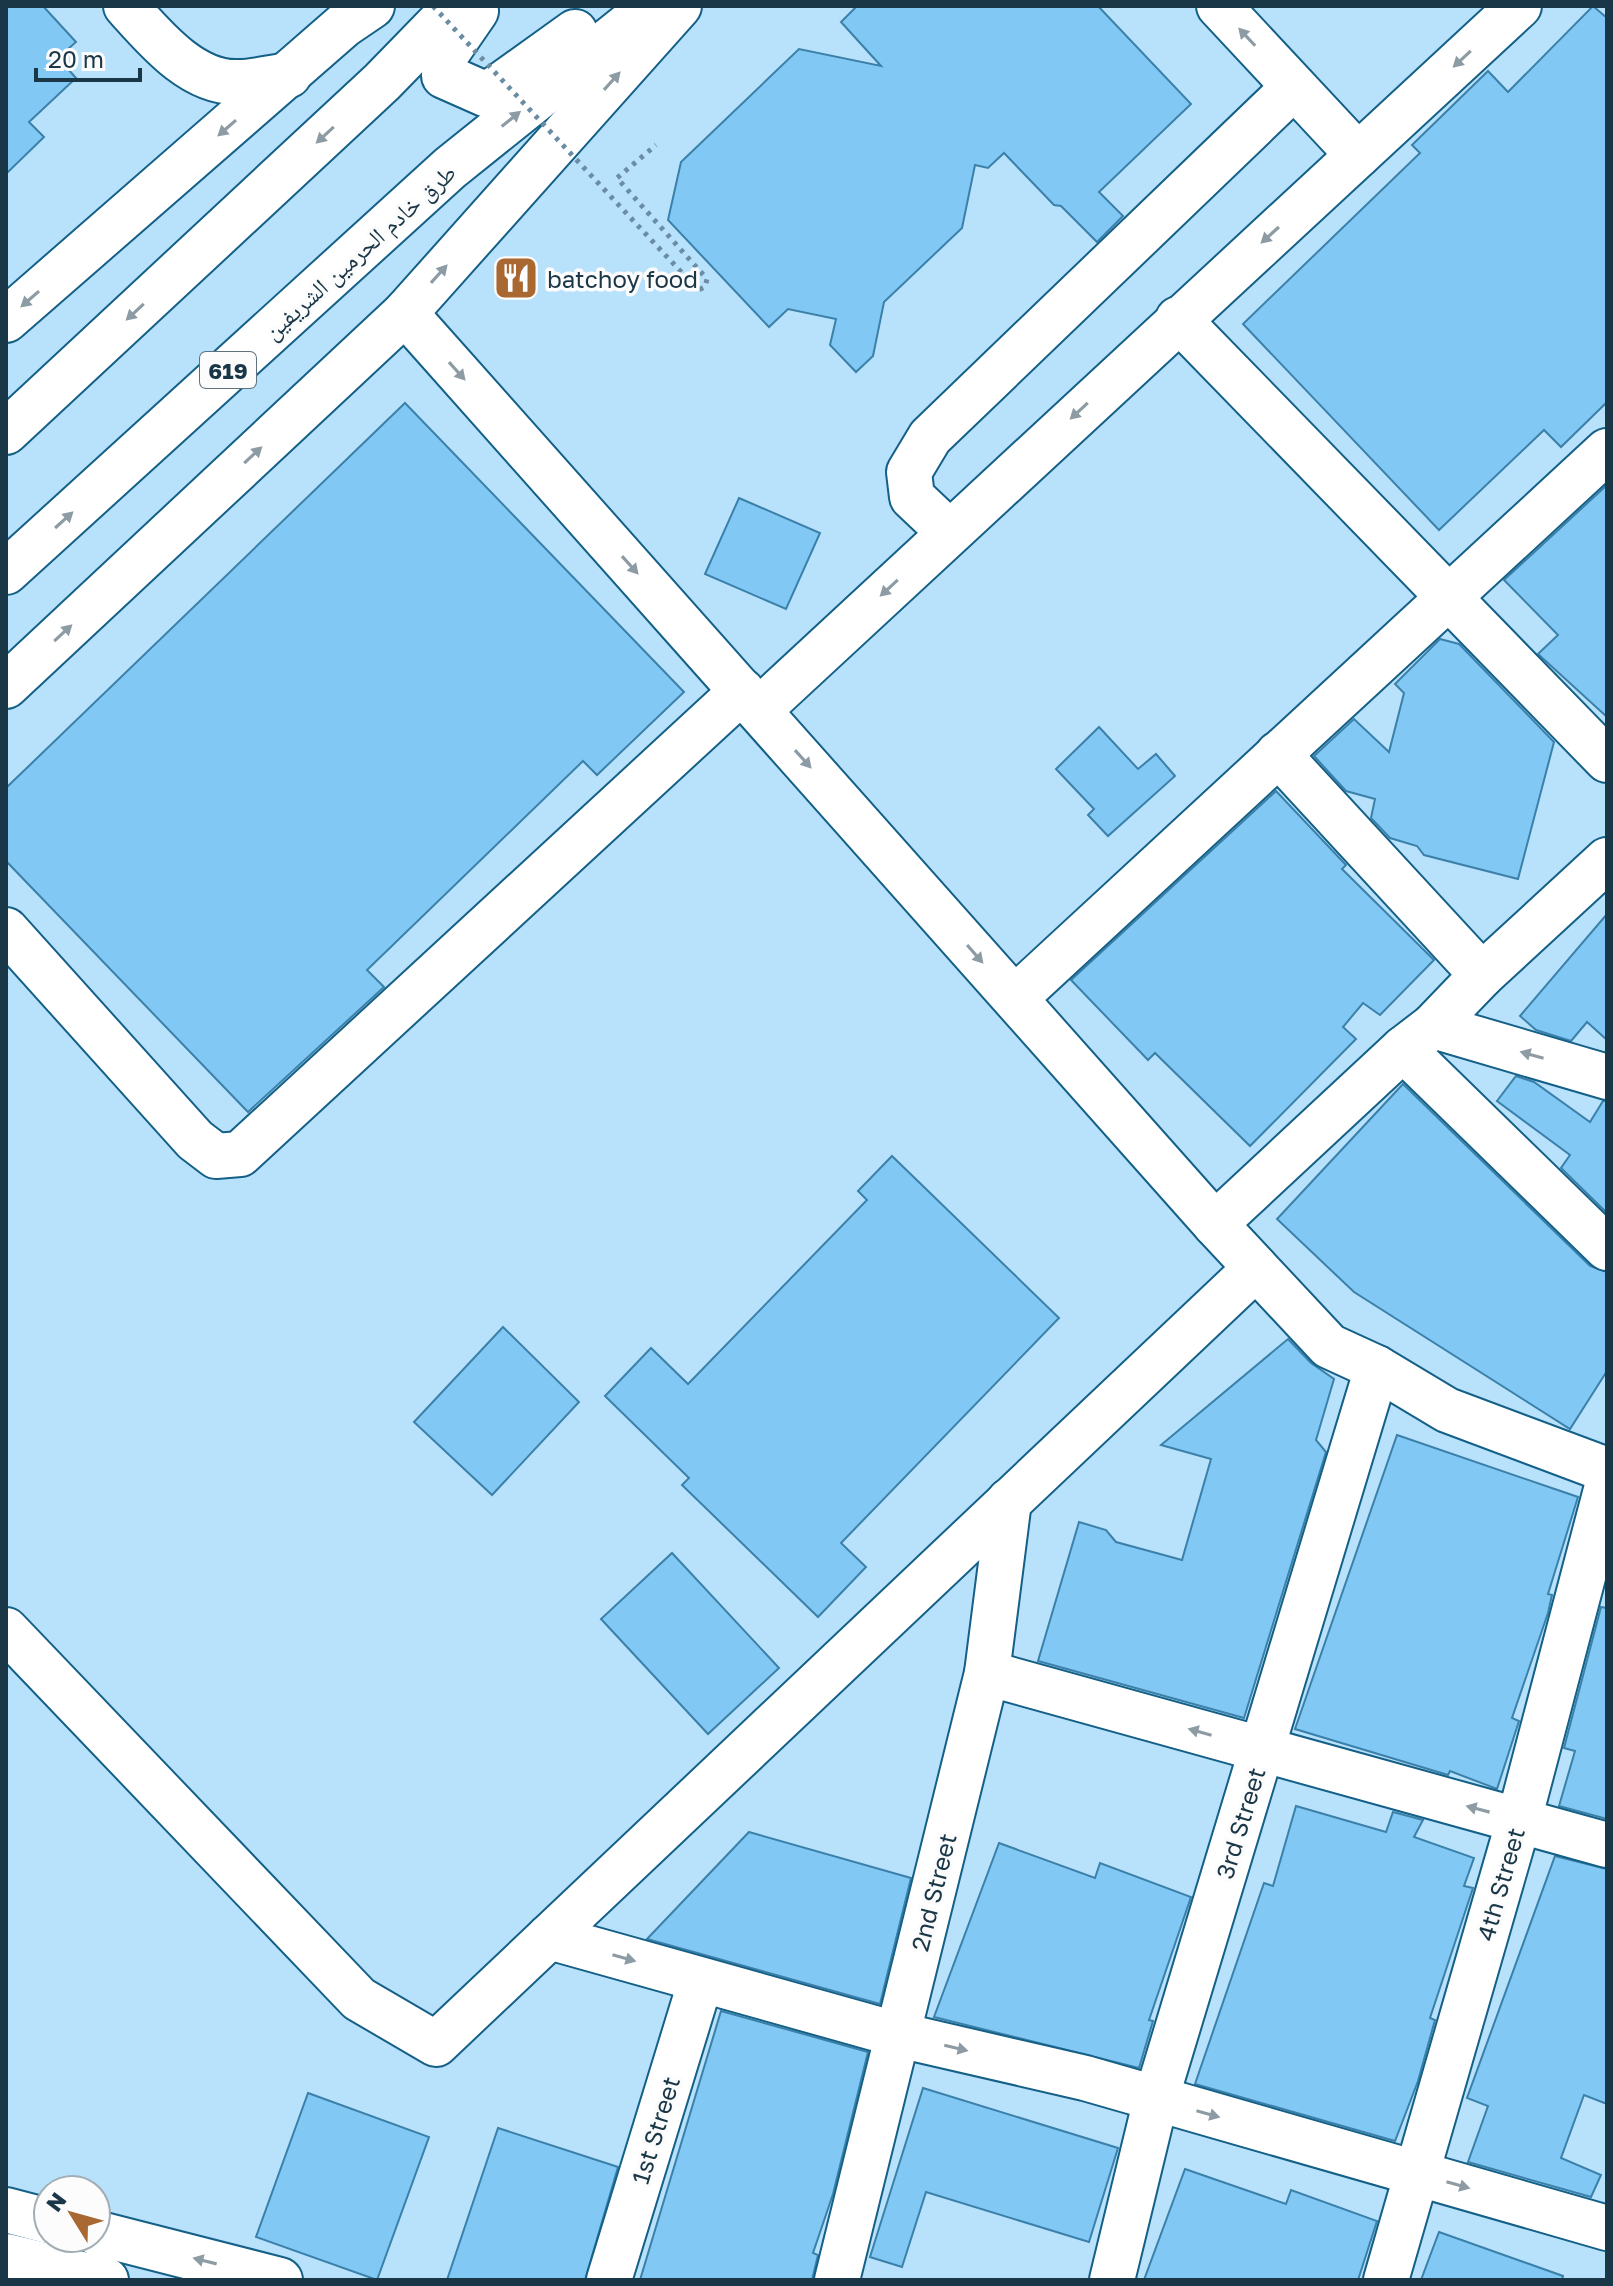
<svg xmlns="http://www.w3.org/2000/svg" width="1613" height="2286" viewBox="0 0 1613 2286" font-family="'Golos Text','Noto Naskh Arabic',sans-serif">
  <rect width="100%" height="100%" fill="#b8e1fc"/>
  <!-- building -->
  <g fill="#82c8f4" stroke="#3b80a9" stroke-width="2">
    <path d="M 6,6 L 43,6 L 76,42 L 58,58 L 76,78 L 29,122 L 44,137 L 6,174 Z"/>
    <path d="M 857,6 L 1098,6 L 1191,104 L 1099,192 L 1123,216 L 1097,242 L 1061,206 L 1054,205 L 1004,153 L 988,168 L 975,165 L 962,228 L 884,302 L 873,356 L 856,372 L 830,345 L 836,319 L 788,309 L 769,327 L 668,220 L 681,162 L 799,49 L 881,66 L 841,22 Z"/>
    <path d="M 1593,6 L 1607,18 L 1607,402 L 1561,447 L 1544,430 L 1439,530 L 1243,324 L 1420,153 L 1412,145 L 1488,71 L 1508,92 Z"/>
    <path d="M 405,403 L 684,692 L 597,775 L 583,761 L 367,970 L 384,987 L 248,1112 L 6,861 L 6,788 Z"/>
    <path d="M 1607,485 L 1607,717 L 1538,654 L 1558,635 L 1504,580 Z"/>
    <path d="M 739,498 L 820,533 L 786,609 L 705,574 Z"/>
    <path d="M 1440,639 L 1459,644 L 1554,742 L 1518,879 L 1424,855 L 1417,846 L 1390,838 L 1371,818 L 1375,799 L 1346,791 L 1314,756 L 1354,719 L 1389,752 L 1404,693 L 1395,684 Z"/>
    <path d="M 1099,727 L 1138,769 L 1156,754 L 1175,776 L 1108,836 L 1088,815 L 1094,809 L 1056,769 Z"/>
    <path d="M 1276,791 L 1346,865 L 1342,869 L 1434,960 L 1380,1015 L 1363,1003 L 1343,1027 L 1356,1039 L 1250,1146 L 1155,1053 L 1148,1060 L 1071,980 Z"/>
    <path d="M 1607,914 L 1607,1040 L 1587,1022 L 1571,1041 L 1536,1030 L 1520,1016 Z"/>
    <path d="M 1516,1076 L 1534,1082 L 1590,1122 L 1603,1101 L 1607,1101 L 1607,1213 L 1561,1168 L 1570,1155 L 1497,1101 Z"/>
    <path d="M 1403,1084 L 1590,1266 L 1607,1272 L 1607,1371 L 1570,1429 L 1354,1292 L 1277,1219 Z"/>
    <path d="M 892,1156 L 1059,1318 L 841,1543 L 866,1567 L 818,1617 L 682,1485 L 689,1478 L 605,1396 L 651,1348 L 688,1384 L 867,1200 L 858,1191 Z"/>
    <path d="M 503,1327 L 579,1402 L 492,1495 L 414,1422 Z"/>
    <path d="M 1288,1339 L 1311,1363 L 1334,1379 L 1316,1440 L 1326,1452 L 1244,1718 L 1038,1661 L 1079,1522 L 1106,1530 L 1116,1542 L 1182,1560 L 1211,1459 L 1161,1445 Z"/>
    <path d="M 1397,1435 L 1578,1497 L 1548,1594 L 1552,1595 L 1548,1613 L 1512,1718 L 1519,1721 L 1497,1789 L 1450,1771 L 1448,1775 L 1295,1729 Z"/>
    <path d="M 672,1553 L 779,1668 L 708,1734 L 601,1619 Z"/>
    <path d="M 1601,1607 L 1607,1608 L 1607,1819 L 1559,1806 L 1575,1751 L 1564,1748 Z"/>
    <path d="M 1296,1806 L 1386,1832 L 1393,1812 L 1423,1820 L 1414,1837 L 1474,1858 L 1464,1886 L 1473,1888 L 1430,2018 L 1435,2020 L 1418,2081 L 1395,2141 L 1195,2084 L 1264,1883 L 1273,1886 Z"/>
    <path d="M 749,1832 L 911,1878 L 880,2004 L 647,1939 Z"/>
    <path d="M 999,1843 L 1095,1878 L 1100,1863 L 1191,1897 L 1149,2020 L 1153,2021 L 1139,2068 L 934,2017 Z"/>
    <path d="M 1555,1856 L 1607,1869 L 1607,2104 L 1584,2095 L 1561,2158 L 1601,2175 L 1591,2197 L 1468,2162 L 1488,2106 L 1467,2098 Z"/>
    <path d="M 721,2011 L 868,2052 L 833,2194 L 813,2253 L 818,2255 L 812,2280 L 640,2280 Z"/>
    <path d="M 923,2088 L 1118,2148 L 1089,2242 L 926,2192 L 902,2267 L 870,2257 Z"/>
    <path d="M 308,2093 L 429,2137 L 377,2280 L 256,2237 Z"/>
    <path d="M 498,2128 L 618,2167 L 585,2280 L 447,2280 Z"/>
    <path d="M 1185,2169 L 1286,2204 L 1291,2190 L 1377,2221 L 1358,2280 L 1144,2280 Z"/>
    <path d="M 1439,2232 L 1563,2276 L 1562,2280 L 1421,2280 Z"/>
  </g>
  <g fill="none" stroke-linecap="round" stroke-linejoin="round">
    <!-- minor casing -->
    <g stroke="#146087" stroke-width="48">
      <g id="minor">
        <path d="M 126,6 C 154,37 192,84 238,82 C 255,82 272,77 289,75"/>
        <path d="M 1219,6 L 1358,155"/>
        <path d="M 405,313 L 1215,1224 L 1329,1346 L 1377,1368 L 1447,1410 L 1607,1470"/>
        <path d="M 1178,319 L 1607,760"/>
        <path d="M 949,532 L 912,497 L 909,472 L 930,437 L 1294,87"/>
        <path d="M 759,710 L 1519,6"/>
        <path d="M 1278,754 L 1482,975"/>
        <path d="M 6,930 L 195,1140 L 216,1156 L 240,1154 L 742,691"/>
        <path d="M 1015,998 L 1607,451"/>
        <path d="M 1433,1026 L 1607,1077"/>
        <path d="M 1403,1049 L 1607,1248"/>
        <path d="M 1215,1224 L 1403,1049 L 1433,1026 L 1482,975 L 1607,860"/>
        <path d="M 6,1630 L 359,1999 L 436,2044 L 1256,1268"/>
        <path d="M 987,1673 L 1607,1845"/>
        <path d="M 549,1937 L 899,2035 L 1085,2078 L 1607,2228"/>
        <path d="M 609,2280 L 701,1980"/>
        <path d="M 837,2280 L 987,1673 L 1009,1501"/>
        <path d="M 1112,2280 L 1156,2099 L 1377,1368"/>
        <path d="M 1386,2280 L 1519,1820 L 1607,1486"/>
      </g>
    </g>
    <!-- major casing -->
    <g stroke="#146087" stroke-width="48">
      <g id="major">
        <path d="M 6,320 L 344,25 L 372,6"/>
        <path d="M 6,686 L 405,313 L 679,6"/>
        <path d="M 6,2210 L 48,2221"/>
        <path d="M 96,2233 L 280,2280"/>
      </g>
    </g>
    <!-- highway casing -->
    <g stroke="#146087" stroke-width="48">
      <g id="highway">
        <path d="M 476,11 L 445,56 L 444,76 L 487,95 L 575,32"/>
        <path d="M 6,432 L 382,82 L 456,6"/>
        <path d="M 6,572 L 450,168 L 652,6"/>
        <path d="M 6,2256 L 106,2280"/>
      </g>
    </g>
    <!-- minor -->
    <use href="#minor" stroke="#fff" stroke-width="44"/>
    <!-- major -->
    <use href="#major" stroke="#fff" stroke-width="44"/>
    <!-- highway -->
    <use href="#highway" stroke="#fff" stroke-width="44"/>
    <!-- path-bridge -->
    <path stroke="#6a8da3" stroke-width="5" stroke-dasharray="4 6" stroke-linecap="butt" d="M 433,6 L 698,290 L 705,287 L 707,279 L 617,178 L 656,145"/>
  </g>
  <!-- one-way arrows -->
  <defs><path id="oneway-solid" d="M-6-.8H1V-3.2L6.5 0L1 3.2V.8H-6Z" transform="scale(2)"/></defs>
  <g fill="#8c9ba4">
    <use href="#oneway-solid" transform="translate(1247 37) rotate(-133)"/>
    <use href="#oneway-solid" transform="translate(1462 59) rotate(137)"/>
    <use href="#oneway-solid" transform="translate(612 81) rotate(-48)"/>
    <use href="#oneway-solid" transform="translate(511 119) rotate(-39)"/>
    <use href="#oneway-solid" transform="translate(227 128) rotate(139)"/>
    <use href="#oneway-solid" transform="translate(325 135) rotate(137)"/>
    <use href="#oneway-solid" transform="translate(1270 235) rotate(138)"/>
    <use href="#oneway-solid" transform="translate(439 274) rotate(-48)"/>
    <use href="#oneway-solid" transform="translate(30 299) rotate(139)"/>
    <use href="#oneway-solid" transform="translate(135 312) rotate(137)"/>
    <use href="#oneway-solid" transform="translate(457 371) rotate(48)"/>
    <use href="#oneway-solid" transform="translate(1079 411) rotate(137)"/>
    <use href="#oneway-solid" transform="translate(253 455) rotate(-43)"/>
    <use href="#oneway-solid" transform="translate(64 520) rotate(-42)"/>
    <use href="#oneway-solid" transform="translate(630 565) rotate(48)"/>
    <use href="#oneway-solid" transform="translate(889 588) rotate(137)"/>
    <use href="#oneway-solid" transform="translate(63 633) rotate(-43)"/>
    <use href="#oneway-solid" transform="translate(803 759) rotate(48)"/>
    <use href="#oneway-solid" transform="translate(975 954) rotate(49)"/>
    <use href="#oneway-solid" transform="translate(1532 1055) rotate(-164)"/>
    <use href="#oneway-solid" transform="translate(1200 1732) rotate(-164)"/>
    <use href="#oneway-solid" transform="translate(1478 1809) rotate(-165)"/>
    <use href="#oneway-solid" transform="translate(624 1958) rotate(16)"/>
    <use href="#oneway-solid" transform="translate(956 2048) rotate(13)"/>
    <use href="#oneway-solid" transform="translate(1208 2114) rotate(16)"/>
    <use href="#oneway-solid" transform="translate(1458 2185) rotate(16)"/>
    <use href="#oneway-solid" transform="translate(205 2261) rotate(-166)"/>
  </g>
  <!-- icons -->
  <defs>
    <g id="restaurant-square" transform="scale(2.3)"><rect x="-9" y="-9" width="18" height="18" rx="4" fill="#a96732" stroke="#fcfcfc"/><path d="M-5-6h1v4h1v-4h1v4h1v-4h1v5L-1.5 .5V6h-2V.5L-5-1ZM5-6V6H3V1.5H1.5Q1.5-4 5-6Z" fill="#fff"/></g>
  </defs>
  <g fill-rule="evenodd">
    <use href="#restaurant-square" x="516" y="278"/>
  </g>
  <g text-anchor="middle" dominant-baseline="central" stroke-width="7" stroke-linejoin="round" paint-order="stroke">
    <!-- shield labels -->
    <rect fill="#fcfcfc" stroke="#5e727e" stroke-width="2" x="200" y="352" width="56" height="36" rx="6"/>
    <g font-size="22" font-weight="bold" fill="#1a3748">
      <text x="228" y="370">619</text>
    </g>
    <!-- street labels -->
    <g font-size="24" fill="#1a3748" stroke="#fcfcfc">
      <text transform="translate(359 251) rotate(-42)">طرق خادم الحرمين الشريفين</text>
      <text transform="translate(1240 1823) rotate(-73)">3rd Street</text>
      <text transform="translate(1500 1884) rotate(-74)">4th Street</text>
      <text transform="translate(933 1892) rotate(-76)">2nd Street</text>
      <text transform="translate(655 2130) rotate(-73)">1st Street</text>
    </g>
    <!-- poi labels -->
    <g font-size="24" fill="#1a3748" stroke="#fcfcfc" text-anchor="start">
      <text x="547" y="278">batchoy food</text>
    </g>
  </g>
  <!-- border -->
  <rect width="1613" height="2286" fill="none" stroke="#1a3748" stroke-width="16"/>
  <!-- north arrow -->
  <g transform="translate(72 2214) rotate(307)"><circle r="38" fill="#fcfcfc" stroke="#a2adb4" stroke-width="2"/>
  <path d="M0-6L14 30L0 20L-14 30Z" fill="#a96732"/>
  <text y="-12" font-size="22" font-weight="bold" text-anchor="middle" fill="#1a3748">N</text>
  </g>
  <!-- scale -->
  <path d="M36 68v12h104v-12" fill="none" stroke="#1a3748" stroke-width="4"/>
  <text x="48" y="68" font-size="24" fill="#1a3748" stroke="#fcfcfc" stroke-width="6" paint-order="stroke">20 m</text>
</svg>
